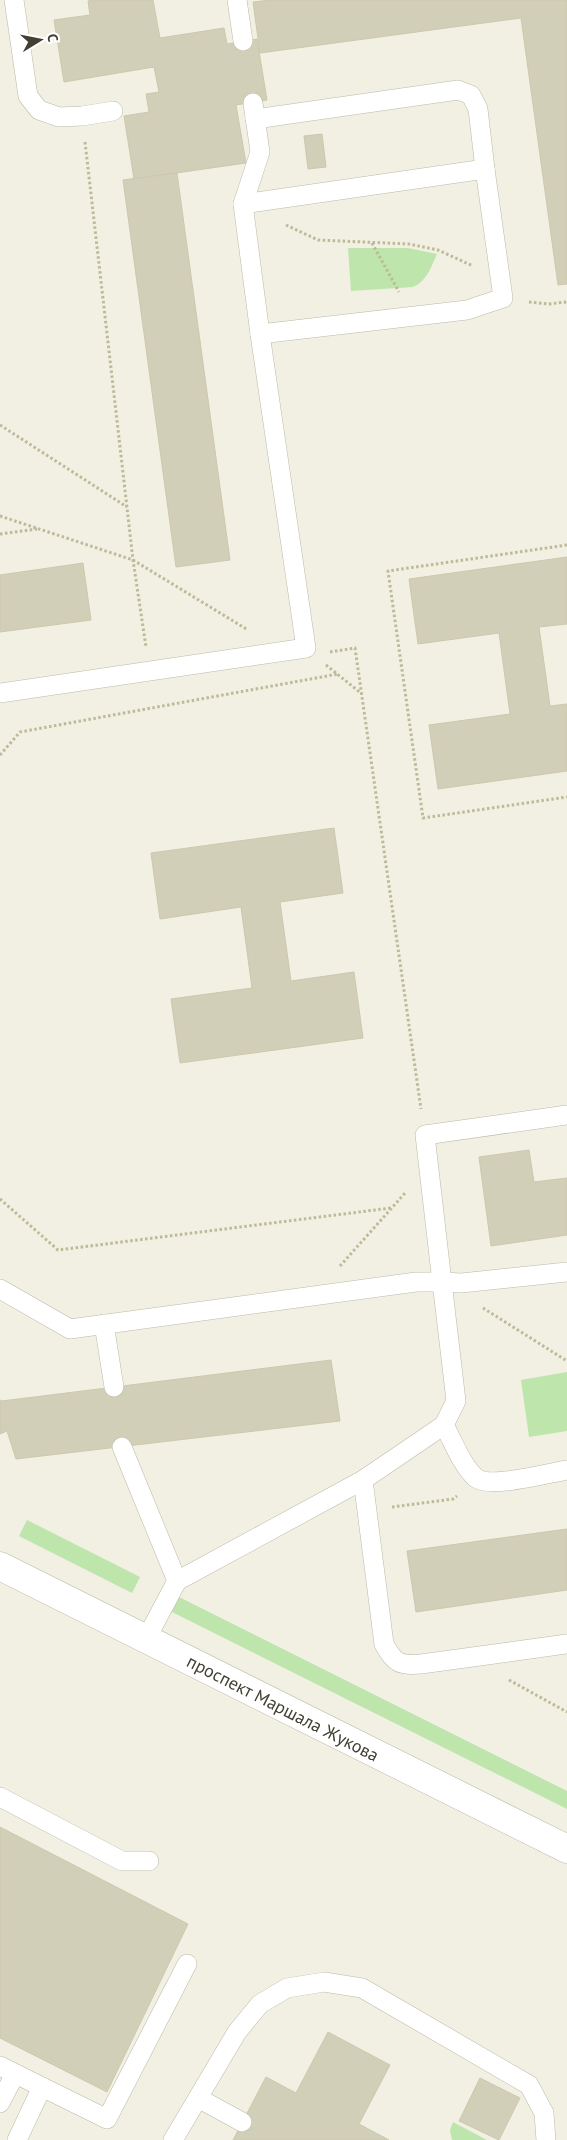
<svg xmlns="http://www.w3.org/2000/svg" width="567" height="2140" viewBox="0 0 567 2140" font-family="'PT Sans',sans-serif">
  <rect width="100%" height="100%" fill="#f1f0e3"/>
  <!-- green -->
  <g fill="#bde5ac">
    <path d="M 348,248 L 408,248 L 437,254 C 431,267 427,281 413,287 L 351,291 Z"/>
    <path d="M 567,1372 L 567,1431 L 529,1437 L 521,1380 Z"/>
    <path d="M 27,1520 L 140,1577 L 132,1593 L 19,1536 Z"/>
    <path d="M 179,1597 L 567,1791 L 567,1809 L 172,1612 Z"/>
    <path d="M 453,2122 L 487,2140 L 452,2140 L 450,2130 Z"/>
  </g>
  <!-- building -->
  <g fill="#d2cfb9" stroke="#cdc8ac">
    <path d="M 95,0 L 153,0 L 160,38 L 224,28 L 227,44 L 257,39 L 267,100 L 236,105 L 246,163 L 134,179 L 124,116 L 149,112 L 146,94 L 159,92 L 154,67 L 64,82 L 54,20 L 90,15 L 88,1 Z"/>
    <path d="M 270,0 L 567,0 L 567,284 L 558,285 L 521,18 L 260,53 L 253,2 Z"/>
    <path d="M 322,134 L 326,167 L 308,169 L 304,136 Z"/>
    <path d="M 177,173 L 230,560 L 176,567 L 123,180 Z"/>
    <path d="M 567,557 L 567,624 L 539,627 L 550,706 L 567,704 L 567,771 L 438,789 L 429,725 L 510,714 L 499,633 L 418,644 L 409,579 Z"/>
    <path d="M 83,563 L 91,620 L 0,632 L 0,575 Z"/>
    <path d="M 334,828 L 343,893 L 280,902 L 291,981 L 354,972 L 363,1038 L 180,1063 L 171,999 L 252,988 L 241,907 L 160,919 L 151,853 Z"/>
    <path d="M 529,1150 L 534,1182 L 567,1178 L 567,1235 L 491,1246 L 479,1157 Z"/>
    <path d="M 331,1360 L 340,1421 L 16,1459 L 7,1431 L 0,1434 L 0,1400 L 2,1401 Z"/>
    <path d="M 567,1529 L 567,1590 L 416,1612 L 407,1551 Z"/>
    <path d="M 0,1827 L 188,1924 L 107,2092 L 0,2038 Z"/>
    <path d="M 328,2032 L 390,2065 L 359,2124 L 389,2140 L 233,2140 L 266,2077 L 296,2093 Z"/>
    <path d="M 480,2078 L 520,2098 L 499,2140 L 459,2121 Z"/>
  </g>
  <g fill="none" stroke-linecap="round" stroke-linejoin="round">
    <!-- service casing -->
    <g stroke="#bcbaa6" stroke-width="20">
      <g id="service">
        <path d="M 14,0 L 28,96 L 39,110 L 59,117 L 82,116 L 113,111"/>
        <path d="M 237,0 L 243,41"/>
        <path d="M 255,119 L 458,90 L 471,95 L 478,109 L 485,169"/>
        <path d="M 243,204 L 485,169 L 503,298 L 467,310 L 260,334"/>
        <path d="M 0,693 L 306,648 L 260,334 L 243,204 L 260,152 L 253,103"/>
        <path d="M 0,1289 L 70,1329 L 416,1282 L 442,1282 L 425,1135 L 567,1115"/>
        <path d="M 104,1324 L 114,1387"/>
        <path d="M 444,1425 C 453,1441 462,1466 476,1478 C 491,1489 548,1473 567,1470"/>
        <path d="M 122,1447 L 177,1581 L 146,1639"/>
        <path d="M 363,1480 L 384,1644 C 394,1663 400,1666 421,1664 L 567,1644"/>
        <path d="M 177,1581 L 363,1480 L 444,1425 L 456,1401 L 442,1282 L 461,1283 L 567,1272"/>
        <path d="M 0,1797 L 122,1861 L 149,1861"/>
        <path d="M 0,2066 L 42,2087"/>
        <path d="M 198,2098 L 242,2122"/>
        <path d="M 0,2103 L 15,2074"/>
        <path d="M 17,2140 L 42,2087 L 107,2119 L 187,1964"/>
        <path d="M 173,2140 L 237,2032 L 260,2004 L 287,1988 L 324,1982 L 362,1988 L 529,2085 L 544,2113 L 546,2140"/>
      </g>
    </g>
    <!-- minor casing -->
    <g stroke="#bcbaa6" stroke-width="29">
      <path id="minor" d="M 0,1566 L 567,1849"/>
    </g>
    <!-- path -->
    <g stroke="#bdba98" stroke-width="3" stroke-dasharray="2.5 2.5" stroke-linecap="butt">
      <path d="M 85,142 L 133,560 L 146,647"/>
      <path d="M 286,225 L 318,240 L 409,244 L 438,250 L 473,266"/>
      <path d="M 372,243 L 399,292"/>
      <path d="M 529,302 L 548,304 L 567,302"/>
      <path d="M 0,425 L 127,507"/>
      <path d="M 0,516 L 133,560 L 248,630"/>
      <path d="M 0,534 L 37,529"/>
      <path d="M 567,545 L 388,571 L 423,818 L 567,797"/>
      <path d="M 330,652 L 355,648 L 421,1109"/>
      <path d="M 326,665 L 362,694"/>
      <path d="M 0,755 L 20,732 L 338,674"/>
      <path d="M 0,1199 L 58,1250 L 391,1208"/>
      <path d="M 340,1266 L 406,1192"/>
      <path d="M 483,1308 L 567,1361"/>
      <path d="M 392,1507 L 453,1499 L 457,1496"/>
      <path d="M 509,1680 L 567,1712"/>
    </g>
    <!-- service -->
    <use href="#service" stroke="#fff" stroke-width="19"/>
    <!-- minor -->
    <use href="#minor" stroke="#fff" stroke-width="28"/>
  </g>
  <g text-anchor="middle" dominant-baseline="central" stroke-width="4.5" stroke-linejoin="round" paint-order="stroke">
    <!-- street labels -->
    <g font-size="18" fill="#424033" stroke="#fff">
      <text transform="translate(283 1708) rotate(27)">проспект Маршала Жукова</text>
    </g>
  </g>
  <!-- north arrow -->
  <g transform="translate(40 40) rotate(80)" stroke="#ffffff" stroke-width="4" paint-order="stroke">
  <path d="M0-4L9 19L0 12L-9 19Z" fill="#424033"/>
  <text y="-8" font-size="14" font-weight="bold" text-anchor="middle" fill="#424033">С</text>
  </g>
</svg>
